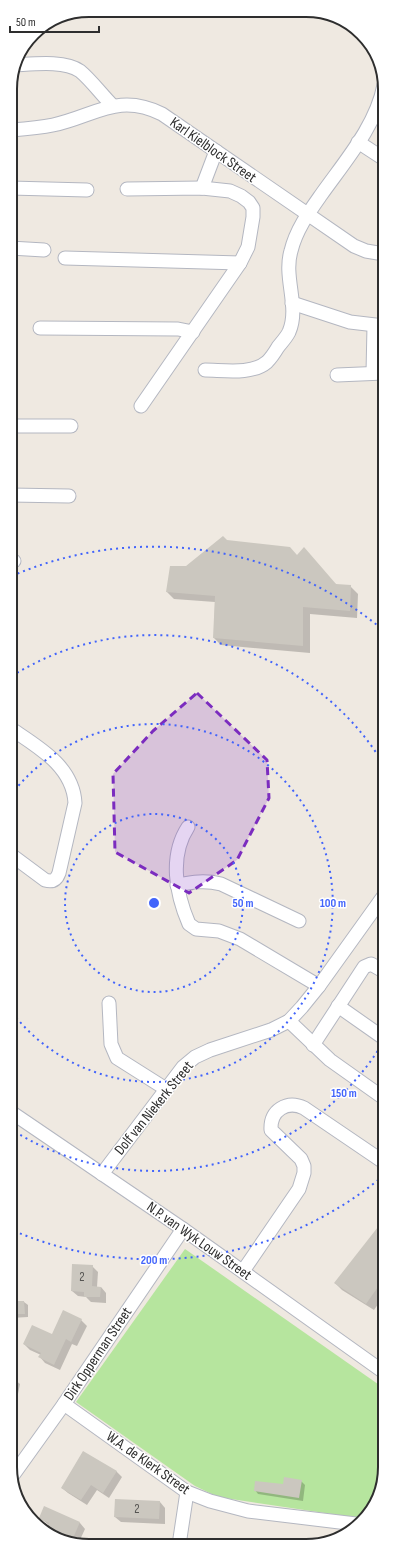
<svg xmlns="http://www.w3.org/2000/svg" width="395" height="1556" viewBox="0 0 395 1556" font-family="'Sofia Sans Condensed',sans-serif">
  <rect width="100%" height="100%" fill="#efe9e1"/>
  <!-- green -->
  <path fill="#b6e59e" d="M 185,1249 L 385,1389 L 385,1472 L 365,1519 L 218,1497 L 195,1486 L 76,1402 Z"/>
  <!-- shadow -->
  <g fill="#0003">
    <path d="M 227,541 L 298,556 L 337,585 L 350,586 L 358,594 L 357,618 L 310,614 L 310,653 L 221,645 L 214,638 L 215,602 L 174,599 L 167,592 L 186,567 Z"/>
    <path d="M 385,1224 L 385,1294 L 374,1310 L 342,1290 L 335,1283 Z"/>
    <path d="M 92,1266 L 98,1272 L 97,1287 L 101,1287 L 106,1293 L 106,1303 L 91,1302 L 86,1297 L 78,1296 L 72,1291 Z"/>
    <path d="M 11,1302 L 24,1302 L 28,1305 L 28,1317 L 11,1318 Z"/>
    <path d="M 81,1320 L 87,1326 L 77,1346 L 72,1344 L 60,1370 L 45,1363 L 40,1357 L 41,1355 L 30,1350 L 24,1344 L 52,1336 Z"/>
    <path d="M 11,1378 L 14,1379 L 20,1384 L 17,1399 L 11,1398 Z"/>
    <path d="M 116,1471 L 122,1477 L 109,1498 L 97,1490 L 87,1505 L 68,1493 L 62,1488 Z"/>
    <path d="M 301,1481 L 305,1485 L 303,1501 L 258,1494 L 255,1490 Z"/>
    <path d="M 160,1502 L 165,1508 L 165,1524 L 121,1522 L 115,1517 Z"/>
    <path d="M 45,1508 L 80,1523 L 85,1529 L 78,1544 L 74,1544 L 47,1529 L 49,1525 L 40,1518 Z"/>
    <path d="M 212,1540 L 242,1545 L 211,1545 Z"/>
  </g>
  <!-- building -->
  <g fill="#cbc7bf">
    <path d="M 223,536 L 227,540 L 290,547 L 297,555 L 304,547 L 336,584 L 351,585 L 350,611 L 303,607 L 303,646 L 213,638 L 215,596 L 166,592 L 170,566 L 186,566 Z"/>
    <path d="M 385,1218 L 385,1277 L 366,1304 L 334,1283 Z"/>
    <path d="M 72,1264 L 93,1265 L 92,1286 L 101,1287 L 100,1297 L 84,1297 L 84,1292 L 71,1291 Z"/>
    <path d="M 11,1301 L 24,1301 L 25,1314 L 11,1314 Z"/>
    <path d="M 63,1310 L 82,1319 L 71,1342 L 66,1339 L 54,1365 L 38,1357 L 41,1353 L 23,1344 L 32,1325 L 52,1334 Z"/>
    <path d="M 83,1451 L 117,1471 L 103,1493 L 91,1485 L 81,1500 L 61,1488 Z"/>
    <path d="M 284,1477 L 302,1480 L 299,1498 L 254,1491 L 255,1481 L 283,1484 Z"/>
    <path d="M 115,1499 L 160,1501 L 159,1519 L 114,1517 Z"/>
    <path d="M 44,1506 L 80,1522 L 71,1543 L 46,1529 L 49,1523 L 39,1518 Z"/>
  </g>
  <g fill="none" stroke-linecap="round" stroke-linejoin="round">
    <!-- minor casing -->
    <g stroke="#b4b7c1" stroke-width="15">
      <g id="minor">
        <path d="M 15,65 C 33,64 65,60 80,71 C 91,80 101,94 112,105"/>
        <path d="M 10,130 C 24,129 39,128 53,125 C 95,116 118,92 162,114 L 354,246 L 366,251 L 384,254"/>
        <path d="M 358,142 L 384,159"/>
        <path d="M 10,188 L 87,190"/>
        <path d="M 202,188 L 216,151"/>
        <path d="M 127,189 L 202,188 L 230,191 L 241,196 L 249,202 L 253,208 L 253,217 L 248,247 L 240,263 L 141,406"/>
        <path d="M 10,248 L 44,250"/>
        <path d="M 65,258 L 240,263"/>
        <path d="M 292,303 L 350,322 L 384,326"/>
        <path d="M 40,328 L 178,329 L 193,332"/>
        <path d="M 205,370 C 223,370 252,375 267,362 C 271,358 275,352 278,347 C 281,343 286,338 289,332 C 300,307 283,277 291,251 C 296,230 309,212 321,195 C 345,161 376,126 384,85"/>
        <path d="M 373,373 L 374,326"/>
        <path d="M 337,375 L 384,373"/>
        <path d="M 10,426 L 71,426"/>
        <path d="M 10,495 L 69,496"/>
        <path d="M 10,561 L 14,561"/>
        <path d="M 10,728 C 38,747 73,766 75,803 L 59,873 C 56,881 52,882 45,880 L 10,854"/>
        <path d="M 188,827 C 169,856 176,894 189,924 L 196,929 L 219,931 L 240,939 L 319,986"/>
        <path d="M 177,885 C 193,882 205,880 221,884 L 299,921"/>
        <path d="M 109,1003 L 111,1044 L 117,1058 L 166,1089"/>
        <path d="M 338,1006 L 385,1039"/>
        <path d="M 289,1021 L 330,1060 L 385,1099"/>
        <path d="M 313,1045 L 364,967 L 371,964 L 385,972"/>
        <path d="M 11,1112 L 183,1229 L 385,1373"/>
        <path d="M 102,1174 L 183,1067 L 195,1057 L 210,1050 L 271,1030 L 289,1021 L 302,1007 L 319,986 L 385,894"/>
        <path d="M 243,1271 L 299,1189 L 304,1173 L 304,1166 L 301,1159 L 271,1130 C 270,1110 287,1100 304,1108 L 385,1163"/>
        <path d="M 64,1404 L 187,1492 L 210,1501 L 248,1511 L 356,1524"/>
        <path d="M 11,1478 L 64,1404 L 183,1229"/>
        <path d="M 179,1545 L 187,1492"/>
      </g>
    </g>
    <!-- minor -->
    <use href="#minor" stroke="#fff" stroke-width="13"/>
  </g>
  <!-- marked area -->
  <path fill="#7b2cbf" fill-opacity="0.2" stroke="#7b2cbf" stroke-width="3" stroke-dasharray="8 5" stroke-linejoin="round" d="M 197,693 L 267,760 L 269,798 L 237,860 L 189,893 L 115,852 L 113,774 L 153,731 Z"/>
  <!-- distance rings -->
  <g fill="none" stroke="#4264fb" stroke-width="2" stroke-dasharray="2 4">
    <circle cx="154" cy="903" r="89"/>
    <path d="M11 795A179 179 0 1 1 11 1011"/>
    <path d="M384 1041A268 268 0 0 1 12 1130M12 676A268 268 0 0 1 384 765"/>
    <path d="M383 1176A357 357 0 0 1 12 1230M12 576A357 357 0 0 1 383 630"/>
  </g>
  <g text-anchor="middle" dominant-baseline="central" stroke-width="3" stroke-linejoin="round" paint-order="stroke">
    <!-- number labels -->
    <g font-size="13" fill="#555452">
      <text x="82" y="1277">2</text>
      <text x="137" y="1509">2</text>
    </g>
    <!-- street labels -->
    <g font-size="15" fill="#2e2e2e" stroke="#fff">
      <text transform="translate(213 150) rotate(35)">Karl Kielblock Street</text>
      <text transform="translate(154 1108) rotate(-51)">Dolf van Niekerk Street</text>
      <text transform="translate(199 1241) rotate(35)">N.P. van Wyk Louw Street</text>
      <text transform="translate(98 1354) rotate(-56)">Dirk Opperman Street</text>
      <text transform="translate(148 1463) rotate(35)">W.A. de Klerk Street</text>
    </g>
  </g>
  <!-- crop -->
  <path d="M0 0H395V1556H0ZM89 17H306A72 72 0 0 1 378 89V1467A72 72 0 0 1 306 1539H89A72 72 0 0 1 17 1467V89A72 72 0 0 1 89 17Z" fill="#fff" fill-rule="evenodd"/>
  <path fill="none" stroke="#2e2e2e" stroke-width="2" d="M89 17H306A72 72 0 0 1 378 89V1467A72 72 0 0 1 306 1539H89A72 72 0 0 1 17 1467V89A72 72 0 0 1 89 17Z"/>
  <circle cx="154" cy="903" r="6" fill="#4264fb" stroke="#fff" stroke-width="2"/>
  <g font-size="12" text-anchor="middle" font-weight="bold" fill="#4264fb" stroke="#fff" stroke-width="3" stroke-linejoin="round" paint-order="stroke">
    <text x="243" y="907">50 m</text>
    <text x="333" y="907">100 m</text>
    <text x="344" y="1097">150 m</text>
    <text x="154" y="1264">200 m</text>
  </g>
  <!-- scale -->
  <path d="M10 26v6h89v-6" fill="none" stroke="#2e2e2e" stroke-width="2"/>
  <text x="16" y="26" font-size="12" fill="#2e2e2e" stroke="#ffffff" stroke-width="3" paint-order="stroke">50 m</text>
</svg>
